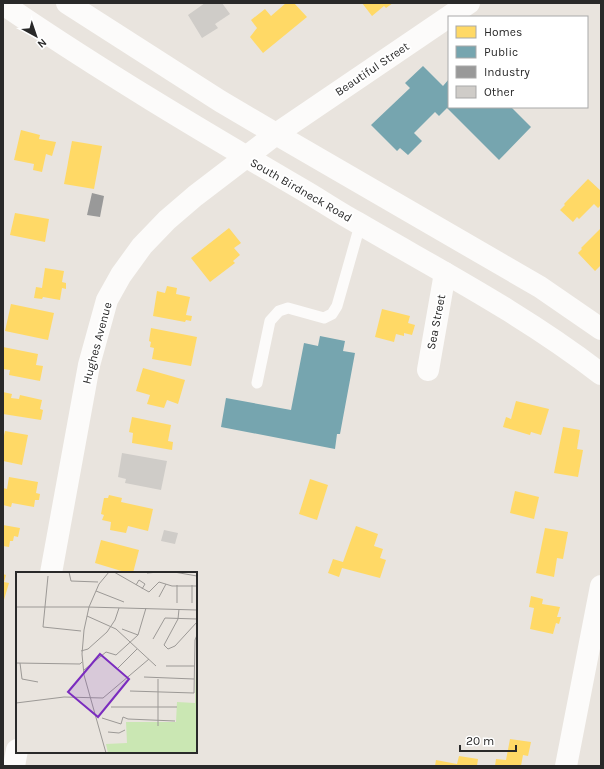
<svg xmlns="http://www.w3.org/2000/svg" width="604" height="769" viewBox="0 0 604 769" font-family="Karla,sans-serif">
  <rect width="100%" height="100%" fill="#e9e4de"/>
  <!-- homes -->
  <g fill="#ffd966">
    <path d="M 286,3 L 294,3 L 307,17 L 263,53 L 250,37 L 257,28 L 251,20 L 265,9 L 271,16 Z"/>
    <path d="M 362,3 L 393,3 L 386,8 L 384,6 L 372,16 Z"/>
    <path d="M 21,130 L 40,135 L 39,139 L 56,142 L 52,156 L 46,154 L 42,172 L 33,170 L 34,164 L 14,160 Z"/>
    <path d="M 72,141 L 102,146 L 94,189 L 64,184 Z"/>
    <path d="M 588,179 L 601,191 L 601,205 L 598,208 L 594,204 L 579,219 L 577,217 L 573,222 L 560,210 L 565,205 L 564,204 Z"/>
    <path d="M 15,213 L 49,219 L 45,242 L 10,235 Z"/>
    <path d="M 229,228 L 241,243 L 234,248 L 240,255 L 233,261 L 235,263 L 210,282 L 191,258 Z"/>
    <path d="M 601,228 L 601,265 L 595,271 L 578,253 L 582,249 L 581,248 Z"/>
    <path d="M 45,268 L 64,271 L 62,282 L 66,283 L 66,289 L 62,288 L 60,300 L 43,297 L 42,299 L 34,298 L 36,287 L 42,288 Z"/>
    <path d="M 167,286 L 177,288 L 176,294 L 190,297 L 186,315 L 192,316 L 191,321 L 186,320 L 185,322 L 153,316 L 157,291 L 165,293 Z"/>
    <path d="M 11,304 L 54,313 L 48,340 L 5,331 Z"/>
    <path d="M 382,309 L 410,316 L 408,323 L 415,325 L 412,335 L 404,333 L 404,336 L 396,334 L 394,342 L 375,337 Z"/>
    <path d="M 151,328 L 197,337 L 191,366 L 152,359 L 154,348 L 150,347 L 151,342 L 149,341 Z"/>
    <path d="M 3,347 L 38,354 L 36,365 L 43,366 L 40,381 L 9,375 L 10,370 L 3,369 Z"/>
    <path d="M 143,368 L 185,380 L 178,404 L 167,400 L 164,408 L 147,404 L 150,395 L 136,391 Z"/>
    <path d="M 3,392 L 12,394 L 11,398 L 19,399 L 20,395 L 42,400 L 40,409 L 43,410 L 41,420 L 3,414 Z"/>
    <path d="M 516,401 L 549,409 L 541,435 L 531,432 L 530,435 L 503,427 L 506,417 L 511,419 Z"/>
    <path d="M 132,417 L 171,425 L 168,441 L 173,442 L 172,450 L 132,443 L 133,433 L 129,432 Z"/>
    <path d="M 563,427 L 580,430 L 577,449 L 583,450 L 578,477 L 554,473 Z"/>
    <path d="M 5,431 L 28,435 L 22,465 L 3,461 L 3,440 Z"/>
    <path d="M 9,477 L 38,482 L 36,493 L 40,494 L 39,500 L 35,500 L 34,507 L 12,503 L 11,507 L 3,505 L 3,488 L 7,489 Z"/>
    <path d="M 310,479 L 328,485 L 317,520 L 299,514 Z"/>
    <path d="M 515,491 L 539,497 L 534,519 L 510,513 Z"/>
    <path d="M 109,495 L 122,498 L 121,502 L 153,509 L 148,531 L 128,526 L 126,533 L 110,530 L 111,522 L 102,520 L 104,515 L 101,514 L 104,498 L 108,498 Z"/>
    <path d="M 3,525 L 20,528 L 18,537 L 14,536 L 13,541 L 10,541 L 9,547 L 3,546 Z"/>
    <path d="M 356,526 L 378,534 L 374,546 L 383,549 L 380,558 L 386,560 L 380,578 L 342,568 L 339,577 L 328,573 L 333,559 L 343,562 Z"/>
    <path d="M 545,528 L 568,532 L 563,559 L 557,558 L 554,577 L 536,573 Z"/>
    <path d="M 101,540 L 139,550 L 133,573 L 128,573 L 95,563 Z"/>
    <path d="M 3,574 L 6,575 L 4,582 L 9,583 L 3,603 Z"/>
    <path d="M 531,596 L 543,599 L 542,604 L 560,607 L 557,617 L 561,617 L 559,624 L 556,623 L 553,634 L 530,629 L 534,608 L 529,607 Z"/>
    <path d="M 510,739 L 531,742 L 528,756 L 523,755 L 521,766 L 495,766 L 496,759 L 506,760 Z"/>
    <path d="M 459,756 L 478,759 L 477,766 L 435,766 L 436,760 L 457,764 Z"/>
  </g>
  <!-- public -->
  <g fill="#76a5af">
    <path d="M 423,66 L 443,86 L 449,79 L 449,107 L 511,107 L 531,127 L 499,160 L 447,108 L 439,116 L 435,112 L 414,133 L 422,141 L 408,155 L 400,148 L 397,151 L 371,125 L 410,88 L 405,83 Z"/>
    <path d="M 320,336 L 345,341 L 343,351 L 355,353 L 340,434 L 337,434 L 335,449 L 221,427 L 226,398 L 291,410 L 304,343 L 318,346 Z"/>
  </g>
  <!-- industry -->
  <path fill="#999" d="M 92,193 L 104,196 L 100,217 L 87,215 Z"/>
  <!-- building -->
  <g fill="#cfccc8">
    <path d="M 205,3 L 222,3 L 230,14 L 215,24 L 218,28 L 202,38 L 188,15 Z"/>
    <path d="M 122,453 L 167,461 L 161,490 L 125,483 L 126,479 L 118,477 Z"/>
    <path d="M 164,530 L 178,533 L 175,544 L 161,541 Z"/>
  </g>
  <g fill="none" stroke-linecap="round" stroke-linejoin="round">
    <!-- lane -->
    <path stroke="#fcfbfa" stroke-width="11" d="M 257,383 L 270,321 L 279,311 L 288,308 L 324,318 L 332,314 L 337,306 L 360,225"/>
    <!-- street -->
    <g stroke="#fcfbfa" stroke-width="22">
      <path d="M 428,370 L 445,273"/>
      <path d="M 51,573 L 89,365 L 107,300 L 121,275 L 142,246 L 167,220 L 195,196 L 276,134 L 469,3"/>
      <path d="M 14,766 L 17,750"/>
      <path d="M 566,766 L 601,586"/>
    </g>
    <!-- secondary -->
    <g stroke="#fcfbfa" stroke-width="22">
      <path d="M 67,3 L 220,101 L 276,134 L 540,287 L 601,329"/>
      <path d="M 3,4 C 101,71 202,131 303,190 C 322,201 339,213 358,223 C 440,271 525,315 601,374"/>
    </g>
  </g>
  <g text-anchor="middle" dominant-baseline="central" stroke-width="4" stroke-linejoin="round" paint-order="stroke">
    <!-- street labels -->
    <g font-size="12" fill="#292929" stroke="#fff">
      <text transform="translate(372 69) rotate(-34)">Beautiful Street</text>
      <text transform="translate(301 190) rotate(30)">South Birdneck Road</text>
      <text transform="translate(436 322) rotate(-79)">Sea Street</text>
      <text transform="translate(97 343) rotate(-75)">Hughes Avenue</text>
    </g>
  </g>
  <!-- overview -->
  <g transform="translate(16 572)">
    <rect width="181" height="181" fill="#e9e4de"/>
    <path d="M 181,65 L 181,181 L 92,181 L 90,172 L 111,171 L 110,150 L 160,150 L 161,130 L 179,131 Z" fill="#cae7b3"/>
    <path fill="none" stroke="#9c9996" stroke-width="1" d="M 53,0 L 55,9 L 82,10M 98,0 L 133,20 L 143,10 L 156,14 L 181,14M 158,0 L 181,4M 131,1 L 143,0M 32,4 L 27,55 L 65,59M 120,13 L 123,8 L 129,12 L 126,17M 80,19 L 108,30M 143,25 L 150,12M 161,31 L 161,13M 176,31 L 176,13M 1,35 L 71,35M 71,35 L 181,38M 163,37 L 162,47 L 148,73 L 152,77 L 159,74 L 181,50M 71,44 L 100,57 L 140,94M 106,57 L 122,63M 137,67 L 149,46 L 181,47M 65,79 L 72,77 L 91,60 L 99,48 L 103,36M 0,91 L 64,92 L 66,90M 4,91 L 6,107 L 22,110M 150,94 L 178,94M 102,96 L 121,77M 68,98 L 90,80 L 100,83 L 122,63 L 130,36M 128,105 L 178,107M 114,119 L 178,121 L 179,68 L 181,63M 0,131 L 48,125 L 87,126 L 133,87M 95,135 L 161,135M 86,146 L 105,152 L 107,145 L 112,147 L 159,149M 142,154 L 142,107M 92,160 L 103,161 L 109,158M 90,181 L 68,103 L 66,82 L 68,58 L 73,35 L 83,12 L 93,0"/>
    <path fill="#7b2cbf" fill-opacity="0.15" stroke="#7b2cbf" stroke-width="2" d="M 84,82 L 113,107 L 82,145 L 52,120 Z"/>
    <rect width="181" height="181" fill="none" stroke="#292929" stroke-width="2"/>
  </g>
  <!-- border -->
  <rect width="604" height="769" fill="none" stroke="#292929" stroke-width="8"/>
  <!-- legend -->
  <rect x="448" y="16" width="140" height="92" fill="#ffffff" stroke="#a9a9a9"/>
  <rect x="456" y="26" width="20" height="12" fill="#ffd966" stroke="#a9a9a9"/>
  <text x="484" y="36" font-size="12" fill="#292929">Homes</text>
  <rect x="456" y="46" width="20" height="12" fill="#76a5af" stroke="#a9a9a9"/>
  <text x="484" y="56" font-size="12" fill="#292929">Public</text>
  <rect x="456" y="66" width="20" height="12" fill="#999999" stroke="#a9a9a9"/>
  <text x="484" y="76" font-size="12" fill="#292929">Industry</text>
  <rect x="456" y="86" width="20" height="12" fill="#cfccc8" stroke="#a9a9a9"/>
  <text x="484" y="96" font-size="12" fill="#292929">Other</text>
  <!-- north arrow -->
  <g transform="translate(36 36) rotate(140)" stroke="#ffffff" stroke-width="3" paint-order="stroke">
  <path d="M0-3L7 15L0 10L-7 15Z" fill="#292929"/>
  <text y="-6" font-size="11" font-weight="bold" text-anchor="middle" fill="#292929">N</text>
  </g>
  <!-- scale -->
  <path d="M460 745v6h56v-6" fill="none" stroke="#292929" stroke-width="2"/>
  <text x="466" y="745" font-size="12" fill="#292929" stroke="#ffffff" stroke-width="3" paint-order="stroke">20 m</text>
</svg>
